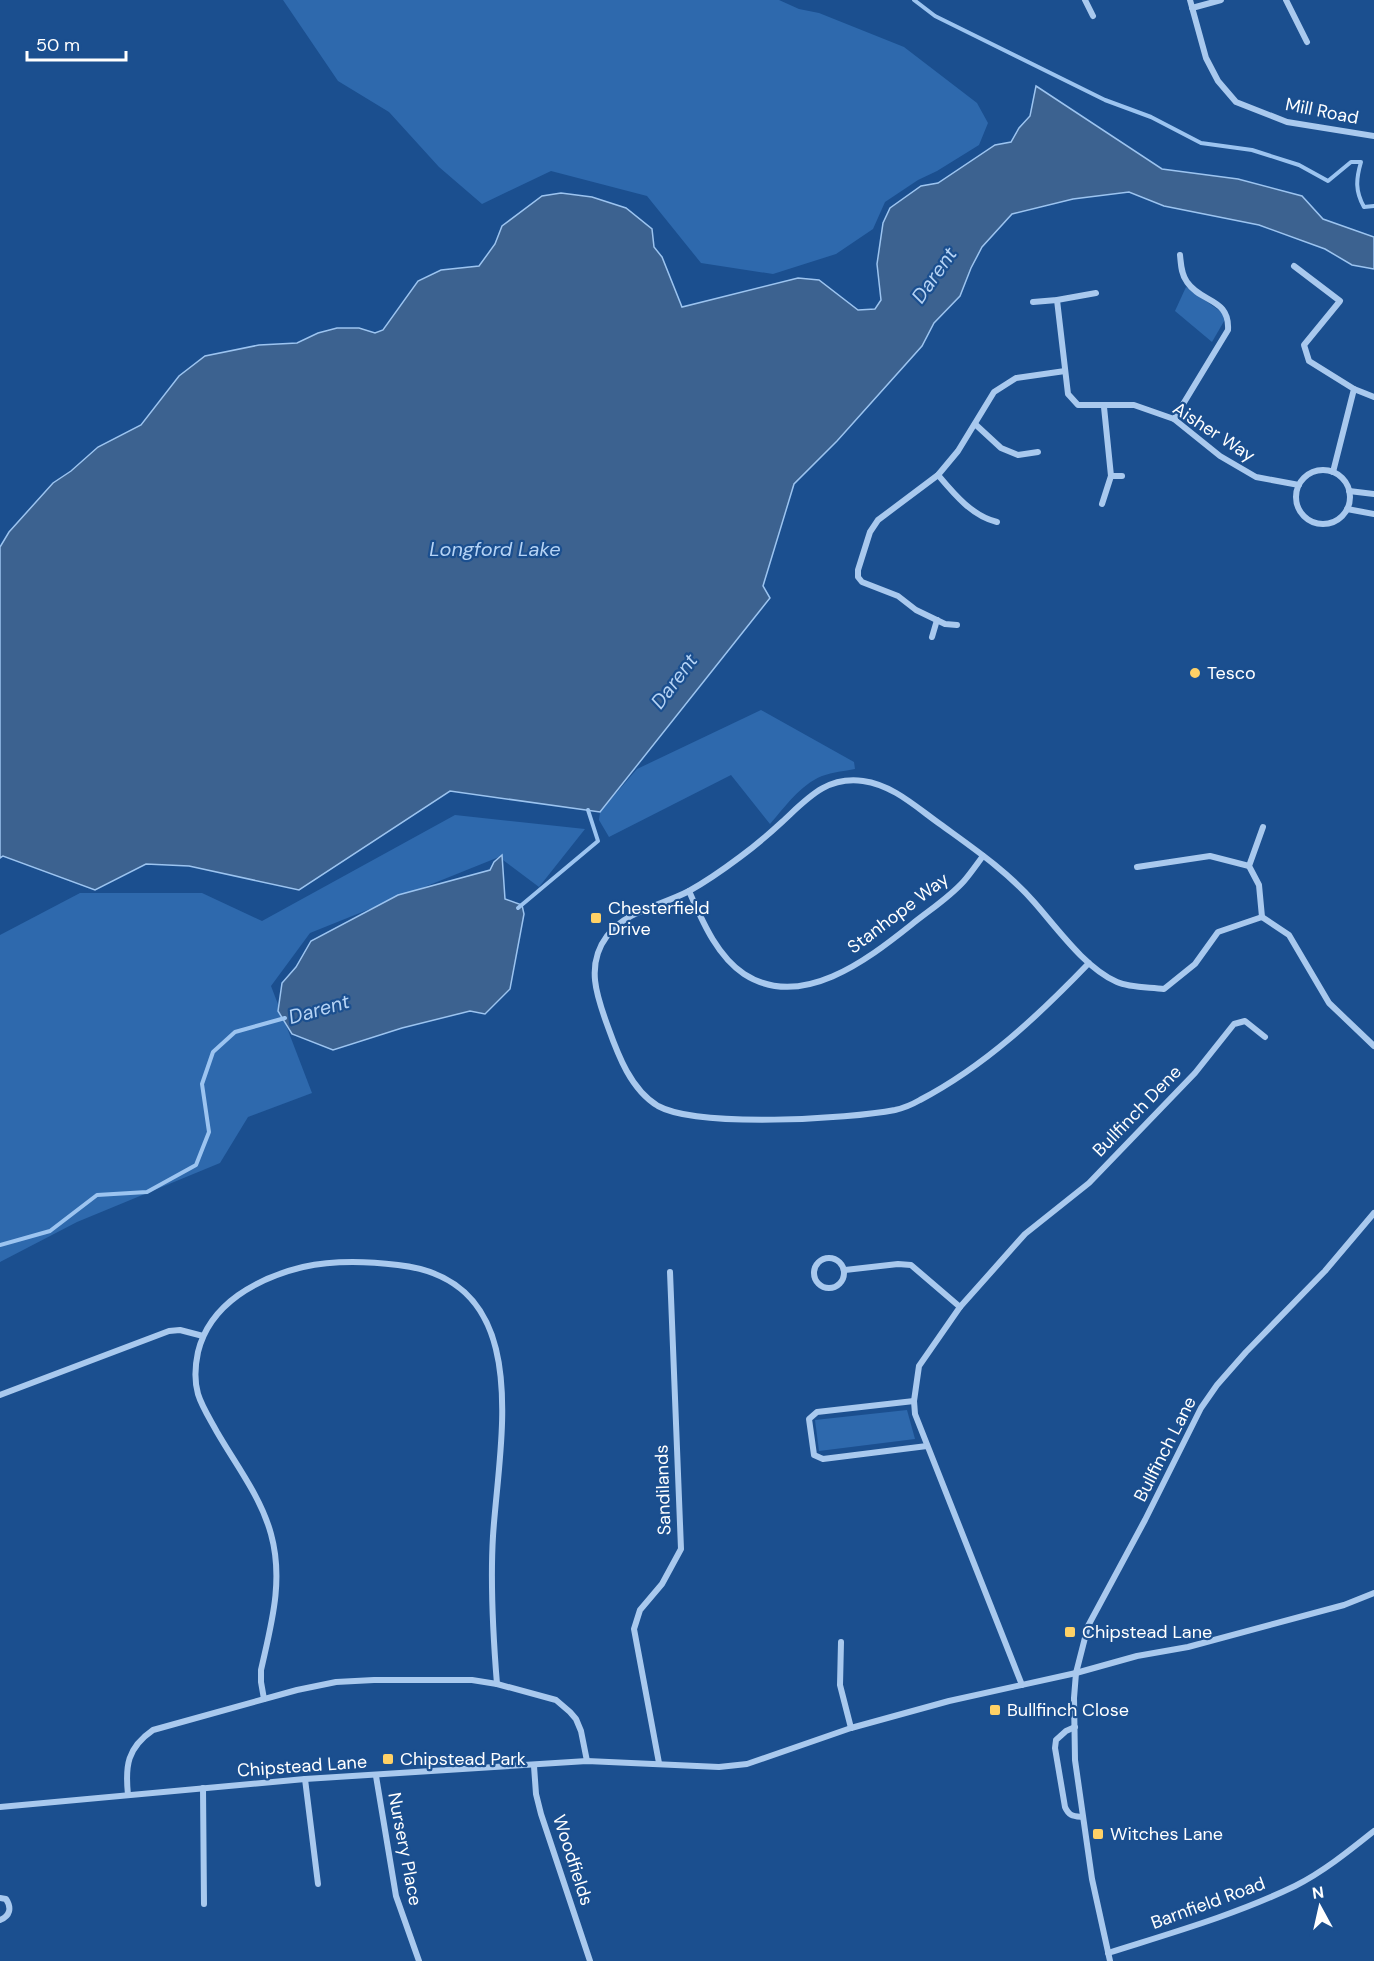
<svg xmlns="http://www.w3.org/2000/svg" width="1374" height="1961" viewBox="0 0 1374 1961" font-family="'DM Sans',sans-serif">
  <rect width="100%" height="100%" fill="#1b4f8f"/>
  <!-- green -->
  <g fill="#2e69ad">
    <path d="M 283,0 L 779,0 L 799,9 L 819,13 L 904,47 L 977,103 L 988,123 L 979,145 L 937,171 L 918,180 L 885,202 L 873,229 L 836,254 L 773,274 L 701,263 L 647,196 L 551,171 L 482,204 L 439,167 L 389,112 L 338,81 Z"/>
    <path d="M 1186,287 L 1227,316 L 1212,342 L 1175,311 Z"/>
    <path d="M 761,710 L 854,762 L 855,769 C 844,771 833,772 822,776 C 800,785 785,807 770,824 L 731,775 L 609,837 L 599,820 L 600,812 L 637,769 Z"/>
    <path d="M 455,815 L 585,829 L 539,887 L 499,857 L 310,933 L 271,986 L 312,1093 L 248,1117 L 220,1163 L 77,1222 L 0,1262 L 0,935 L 80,893 L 202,893 L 262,921 Z"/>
    <path d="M 907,1410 L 915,1439 L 819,1451 L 815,1420 Z"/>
  </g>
  <!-- water -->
  <g fill="#3c6290" stroke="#9cc4f0" stroke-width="1.5">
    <path d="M 1036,86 L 1162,169 L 1238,179 L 1302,196 L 1323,219 L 1374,237 L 1374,269 L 1352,265 L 1325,249 L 1259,225 L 1164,206 L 1129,192 L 1073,199 L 1012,214 L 982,247 L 971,268 L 960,296 L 934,323 L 922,346 L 837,441 L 794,484 L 763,586 L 770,598 L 600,812 L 450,791 L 299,890 L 189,866 L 146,864 L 95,890 L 3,856 L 0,858 L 0,547 L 9,532 L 53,483 L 71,471 L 98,447 L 141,425 L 179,376 L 205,356 L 259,345 L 297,343 L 318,333 L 337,328 L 359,328 L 375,333 L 383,330 L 418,281 L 441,270 L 479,266 L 495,244 L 502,226 L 542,196 L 561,193 L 592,197 L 626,208 L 652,229 L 654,247 L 662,257 L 682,307 L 798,278 L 819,280 L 858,310 L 875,309 L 881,300 L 877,264 L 883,223 L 890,208 L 921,186 L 938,183 L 995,145 L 1011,142 L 1019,128 L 1030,116 Z"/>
    <path d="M 502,855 L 505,899 L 522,905 L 524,914 L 510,989 L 485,1014 L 470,1011 L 402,1028 L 333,1050 L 292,1034 L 278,1011 L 282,983 L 296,967 L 311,941 L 398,895 L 490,870 L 494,862 Z"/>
  </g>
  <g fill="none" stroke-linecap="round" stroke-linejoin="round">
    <!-- stream -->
    <g stroke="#9cc4f0" stroke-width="4">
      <path d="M 914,0 L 935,16 L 1105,100 L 1151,117 L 1201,143 L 1252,150 L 1299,165 L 1328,181 L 1351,162 L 1361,162 C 1356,179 1355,191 1364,207 L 1374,206"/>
      <path d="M 518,908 L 598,841 L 588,810"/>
      <path d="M 0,1245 L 50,1231 L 97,1195 L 147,1192 L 196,1165 L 209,1132 L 202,1084 L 213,1052 L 235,1032 L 285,1018"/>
    </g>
    <!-- street -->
    <g stroke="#a9c9ee" stroke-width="6">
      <path d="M 1085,0 L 1093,16"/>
      <path d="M 1190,0 L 1206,58 L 1218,81 L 1236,102 L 1287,122 L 1374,136"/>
      <path d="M 1286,0 L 1307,42"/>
      <path d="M 1192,8 L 1221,0"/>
      <path d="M 1294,266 L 1340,301 L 1304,345 L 1309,361 L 1354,389 L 1333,472"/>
      <path d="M 1057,300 L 1068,394 L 1078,405 L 1134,405 L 1174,419 L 1220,456 L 1256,477 L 1299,485"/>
      <path d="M 1033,302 L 1057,300 L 1096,293"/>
      <path d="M 1354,389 L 1374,397"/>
      <path d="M 1174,419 L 1228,330 C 1230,298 1201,303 1187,282 C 1181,274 1181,264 1180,255"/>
      <path d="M 975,424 L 1001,448 L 1018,455 L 1038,452"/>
      <circle cx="1323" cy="497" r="27"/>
      <path d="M 938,475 C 954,494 972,516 997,522"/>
      <path d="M 1111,476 L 1122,476"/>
      <path d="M 1349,491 L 1374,494"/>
      <path d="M 1102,504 L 1111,476 L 1104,407"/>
      <path d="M 1347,509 L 1374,514"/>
      <path d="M 957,625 L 945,624 L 916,610 L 898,596 L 862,582 L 858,577 L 858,570 L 870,532 L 878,520 L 938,475 L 958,451 L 994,392 L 1016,378 L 1065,371"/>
      <path d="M 932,637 L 937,620"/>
      <path d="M 1137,867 L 1210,856 L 1249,866"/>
      <path d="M 689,891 C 702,920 716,955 744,974 C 801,1011 867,960 911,925 C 928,911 949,898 964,881 C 971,873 977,864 983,856"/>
      <path d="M 1262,917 L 1259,885 L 1249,866 L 1263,827"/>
      <path d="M 1089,963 C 1039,1015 985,1066 920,1100 C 913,1104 904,1108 895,1110 C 849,1119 698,1128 658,1106 C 631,1090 618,1055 608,1027 C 597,997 585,965 607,936 C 627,910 661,906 689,891 C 707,881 724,869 740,857 C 755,846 769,834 782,822 C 807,799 826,776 863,781 C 893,785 916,807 940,824 C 973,848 1007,871 1034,902 C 1057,928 1085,968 1117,982 C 1130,988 1150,987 1164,989 L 1195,964 L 1218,932 L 1262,917 L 1289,935 L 1329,1003 L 1374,1046"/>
      <circle cx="829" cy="1273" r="15"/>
      <path d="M 845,1270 L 898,1264 L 911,1265 L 960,1307"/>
      <path d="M 0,1395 L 169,1331 L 180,1330 L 203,1336"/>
      <path d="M 914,1401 L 817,1412 L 809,1419 L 814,1455 L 823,1459 L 927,1446"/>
      <path d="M 841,1642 L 840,1685 L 851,1728"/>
      <path d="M 1022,1685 L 915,1414 L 914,1401 L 919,1366 L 960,1307 L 1025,1234 L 1089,1183 L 1195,1073 L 1234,1024 L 1245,1021 L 1265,1037"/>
      <path d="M 264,1699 L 261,1682 L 261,1670 C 271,1625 284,1581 271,1534 C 261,1497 236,1465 217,1432 C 210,1419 202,1407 198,1394 C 194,1380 195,1366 198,1352 C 210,1303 258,1278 303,1267 C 334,1260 366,1261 398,1265 C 537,1280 499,1440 493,1536 C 490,1586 493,1635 497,1684"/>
      <path d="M 1075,1727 L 1066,1731 L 1056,1740 L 1055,1748 L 1065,1807 C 1069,1816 1073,1816 1082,1817"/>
      <path d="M 659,1763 L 634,1629 L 640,1610 L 662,1584 L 681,1549 L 670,1272"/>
      <path d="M 534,1766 L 536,1794 L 541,1814 L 590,1961"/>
      <path d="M 376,1776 L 396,1896 L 419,1961"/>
      <path d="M 305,1779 L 318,1884"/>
      <path d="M 203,1788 L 204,1904"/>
      <path d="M 128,1795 C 125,1766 127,1748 153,1730 L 297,1690 L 336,1682 L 374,1680 L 472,1680 L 497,1684 L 556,1700 L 570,1712 L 576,1719 L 581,1731 L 587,1761"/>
      <path d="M 0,1807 L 305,1779 L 587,1761 L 719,1767 L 747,1764 L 851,1728 L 949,1701 L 1076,1673 L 1137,1656 L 1188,1647 L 1344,1605 L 1374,1593"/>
      <path d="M 0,1898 L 6,1899 C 12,1908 10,1916 0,1920"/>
      <path d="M 1108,1953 C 1171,1933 1235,1915 1295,1886 C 1323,1872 1349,1851 1374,1831"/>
      <path d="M 1110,1961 L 1092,1879 L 1075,1760 L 1074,1698 L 1076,1673 L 1088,1626 L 1145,1520 L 1201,1408 L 1217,1385 L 1246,1352 L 1325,1271 L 1374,1213"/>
    </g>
  </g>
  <!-- markers -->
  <g fill="#ffd166" stroke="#1b4f8f" stroke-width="2">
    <circle cx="1195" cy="673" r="6"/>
    <rect x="590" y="912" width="12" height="12" rx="3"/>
    <rect x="1064" y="1626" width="12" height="12" rx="3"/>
    <rect x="989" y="1704" width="12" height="12" rx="3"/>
    <rect x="382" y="1753" width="12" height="12" rx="3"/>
    <rect x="1092" y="1828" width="12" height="12" rx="3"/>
  </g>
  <g text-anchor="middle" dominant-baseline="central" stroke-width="4.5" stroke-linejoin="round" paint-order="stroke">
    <!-- street labels -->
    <g font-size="18" fill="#fff" stroke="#1b4f8f">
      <text transform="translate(1322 111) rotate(11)">Mill Road</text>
      <text transform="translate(1214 432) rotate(33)">Aisher Way</text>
      <text transform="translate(898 913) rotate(-37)">Stanhope Way</text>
      <text transform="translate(1137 1111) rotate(-46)">Bullfinch Dene</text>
      <text transform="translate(1165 1449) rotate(-63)">Bullfinch Lane</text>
      <text transform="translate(663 1490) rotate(-92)">Sandilands</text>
      <text transform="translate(302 1766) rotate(-4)">Chipstead Lane</text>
      <text transform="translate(405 1849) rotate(79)">Nursery Place</text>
      <text transform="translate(573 1860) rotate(72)">Woodfields</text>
      <text transform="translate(1208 1903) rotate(-20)">Barnfield Road</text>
    </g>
    <!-- poi labels -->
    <g font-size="18" fill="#fff" stroke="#1b4f8f" text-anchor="start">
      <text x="1207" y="673">Tesco</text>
      <text x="608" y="908">Chesterfield<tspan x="608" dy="21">Drive</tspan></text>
      <text x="1082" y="1632">Chipstead Lane</text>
      <text x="1007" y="1710">Bullfinch Close</text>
      <text x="400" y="1759">Chipstead Park</text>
      <text x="1110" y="1834">Witches Lane</text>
    </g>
    <!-- water labels -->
    <g font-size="20" font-style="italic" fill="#b5d3f5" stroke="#1b4f8f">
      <text transform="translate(934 275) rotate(-55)">Darent</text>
      <text x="495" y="549">Longford Lake</text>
      <text transform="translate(674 681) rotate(-53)">Darent</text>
      <text transform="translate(319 1009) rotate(-16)">Darent</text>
    </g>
  </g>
  <!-- north arrow -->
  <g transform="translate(1320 1907) rotate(352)" stroke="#1b4f8f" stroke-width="4.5" paint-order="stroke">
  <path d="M0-4.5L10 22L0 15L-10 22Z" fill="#ffffff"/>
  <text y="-9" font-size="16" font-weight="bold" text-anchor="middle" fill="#ffffff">N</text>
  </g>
  <!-- scale -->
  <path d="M27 51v9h99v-9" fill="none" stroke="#ffffff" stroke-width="3"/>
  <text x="36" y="51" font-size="18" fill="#ffffff" stroke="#1b4f8f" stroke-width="4.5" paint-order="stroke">50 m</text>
</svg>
